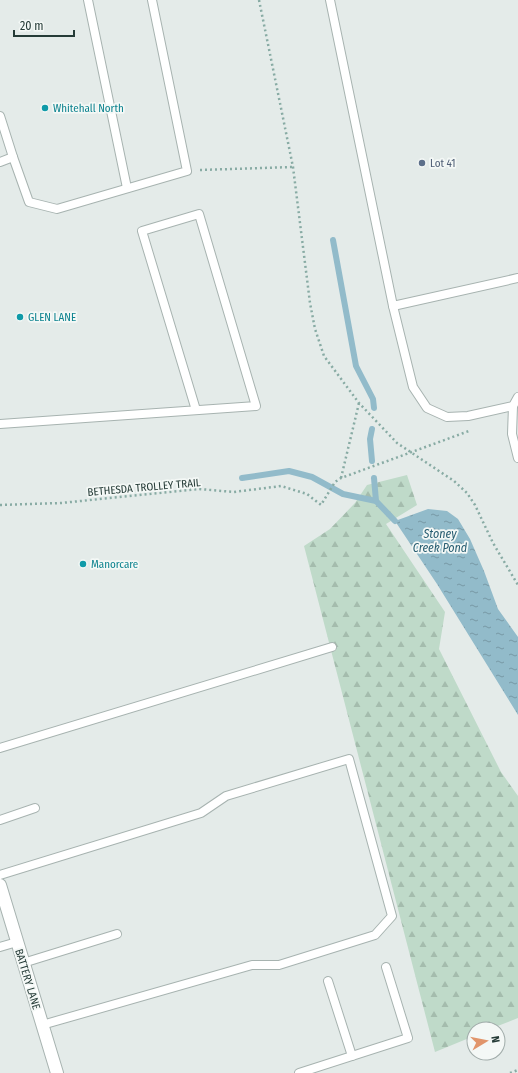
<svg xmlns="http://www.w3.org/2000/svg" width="518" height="1073" font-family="'Fira Sans Condensed',sans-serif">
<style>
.forest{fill:url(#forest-firs)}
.water{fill:url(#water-ripples)}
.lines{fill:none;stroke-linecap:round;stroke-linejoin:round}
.stream{stroke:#92bbca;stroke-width:6}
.service-casing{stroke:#a7b3b0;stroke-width:10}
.tertiary-casing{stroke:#a7b3b0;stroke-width:14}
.path{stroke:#88aba4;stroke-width:2.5;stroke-dasharray:2 3;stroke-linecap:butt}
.service{stroke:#fff;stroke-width:8}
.tertiary{stroke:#fff;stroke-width:12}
.culture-dot{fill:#0f9aa8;stroke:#f4f8f6;stroke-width:1.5}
.service-dot{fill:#5c6f8a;stroke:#f4f8f6;stroke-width:1.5}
.labels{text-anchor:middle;stroke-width:3.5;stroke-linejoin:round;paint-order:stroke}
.culture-label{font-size:11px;fill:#0d838f;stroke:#f4f8f6;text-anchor:start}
.service-label{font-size:11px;fill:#4e5e75;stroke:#f4f8f6;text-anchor:start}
.street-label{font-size:11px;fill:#253b37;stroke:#f4f8f6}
.water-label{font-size:12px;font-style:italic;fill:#265c70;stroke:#f4f8f6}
</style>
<defs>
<pattern id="forest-firs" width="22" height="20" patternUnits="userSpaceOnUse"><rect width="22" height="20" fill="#bfdac9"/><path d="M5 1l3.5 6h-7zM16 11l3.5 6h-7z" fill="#a4bcad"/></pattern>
<pattern id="water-ripples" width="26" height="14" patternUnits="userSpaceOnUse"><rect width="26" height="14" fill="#92bbca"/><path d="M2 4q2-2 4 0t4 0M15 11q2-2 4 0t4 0" fill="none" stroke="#7799a5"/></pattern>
</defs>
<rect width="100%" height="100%" fill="#e4ebe9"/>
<!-- forest -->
<path class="forest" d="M 407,475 L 417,505 L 386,524 L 445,612 L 439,649 L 501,772 L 518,796 L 518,1018 L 490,1029 L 474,1029 L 474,1036 L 435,1052 L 304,546 L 330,529 L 355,503 L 367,485 Z"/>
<!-- water -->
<path class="water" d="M 428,509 L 447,511 L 458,519 L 470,539 L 484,571 L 498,609 L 518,637 L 518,715 L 437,584 L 395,521 Z"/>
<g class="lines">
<!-- stream -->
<g class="stream">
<path d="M 333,240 L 356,366 L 373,399 L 374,408"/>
<path d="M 372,461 L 370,439 L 372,429"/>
<path d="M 242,478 L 289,471 L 312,477 L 343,494 L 376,501 L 395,521"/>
<path d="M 374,478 L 376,501"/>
</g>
<defs>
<g id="service">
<path d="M 88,0 L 127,188"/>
<path d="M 330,0 L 393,306 L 518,278"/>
<path d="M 0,116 L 13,157"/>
<path d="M 0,162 L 13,157 L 29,202 L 57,209 L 187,171 L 152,0"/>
<path d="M 393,306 L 413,387 L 427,408 L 447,417 L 468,416 L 513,406 L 518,397"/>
<path d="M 513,406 L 512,434 L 518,458"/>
<path d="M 0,424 L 256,406 L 199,214 L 142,231 L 196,410"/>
<path d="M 0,748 L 332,647"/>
<path d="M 0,820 L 35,808"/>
<path d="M 0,875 L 201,813 L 226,796 L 349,759 L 392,916 L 375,935 L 279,965 L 252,965 L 42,1025"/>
<path d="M 0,947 L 17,942"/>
<path d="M 23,963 L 117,934"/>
<path d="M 328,981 L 352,1056"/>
<path d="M 299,1073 L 408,1038 L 386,967"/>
</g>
<path id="tertiary" d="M 0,885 L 57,1073"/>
</defs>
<!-- service casing -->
<use href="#service" class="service-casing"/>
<!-- tertiary casing -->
<use href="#tertiary" class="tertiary-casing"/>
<!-- path -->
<g class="path">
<path d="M 259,0 L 293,167 L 310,303 L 315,329 L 324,356 L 359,403 L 397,443 L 454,481 L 467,493 L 475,505 L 493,543 L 518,585"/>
<path d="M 200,170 L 293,167"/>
<path d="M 341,478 L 359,403"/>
<path d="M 0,505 L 61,503 L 199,489 L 234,492 L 281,486 L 307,494 L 321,505 L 335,482 L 341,478 L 469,431"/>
<path d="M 510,1073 L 518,1070"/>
</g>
<!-- service -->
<use href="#service" class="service"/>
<!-- tertiary -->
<use href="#tertiary" class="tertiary"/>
</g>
<!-- markers -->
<g class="culture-dot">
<circle cx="45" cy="108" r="4"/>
<circle cx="20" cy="317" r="4"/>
<circle cx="83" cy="564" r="4"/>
</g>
<circle class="service-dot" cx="422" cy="163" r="4"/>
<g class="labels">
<!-- culture labels -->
<g class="culture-label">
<text x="53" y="112">Whitehall North</text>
<text x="28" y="321">GLEN LANE</text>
<text x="91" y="568">Manorcare</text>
</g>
<!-- service labels -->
<g class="service-label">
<text x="430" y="167">Lot 41</text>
</g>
<!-- street labels -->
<g class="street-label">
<text transform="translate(144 487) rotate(-5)" y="4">BETHESDA TROLLEY TRAIL</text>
<text transform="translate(28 979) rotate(73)" y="4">BATTERY LANE</text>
</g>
<!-- water labels -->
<g class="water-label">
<text x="440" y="538">Stoney<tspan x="440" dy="14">Creek Pond</tspan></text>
</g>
</g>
<!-- north arrow -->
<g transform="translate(486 1041) rotate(80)"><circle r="19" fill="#f4f8f6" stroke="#a1acaa"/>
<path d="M0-3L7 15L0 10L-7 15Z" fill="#e1956b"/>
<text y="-6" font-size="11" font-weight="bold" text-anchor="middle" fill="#253b37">N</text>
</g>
<!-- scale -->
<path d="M14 30v6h60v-6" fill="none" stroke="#253b37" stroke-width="2"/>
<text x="20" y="30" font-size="12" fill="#253b37" stroke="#f4f8f6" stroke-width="3" paint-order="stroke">20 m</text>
</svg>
